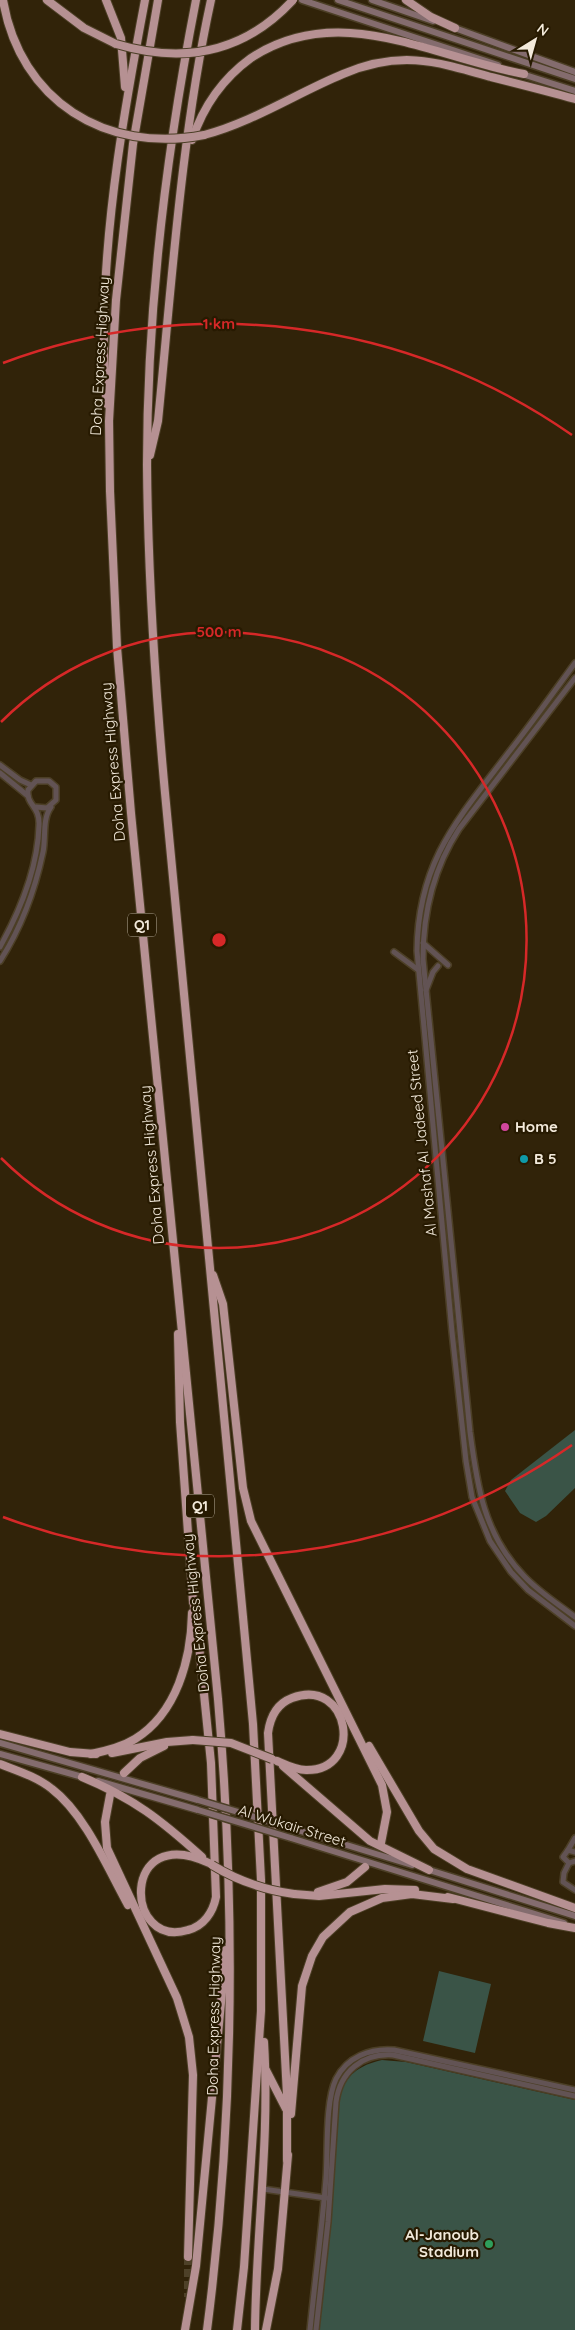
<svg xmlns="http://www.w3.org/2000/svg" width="575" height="2330" font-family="Quicksand,sans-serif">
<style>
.green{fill:#3a5447}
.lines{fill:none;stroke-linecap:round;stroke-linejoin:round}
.motorway-tunnel{stroke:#4e4128;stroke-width:8;stroke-dasharray:8 4;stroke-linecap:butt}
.tertiary-casing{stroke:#4c3f26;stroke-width:8}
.secondary-casing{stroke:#4c3f26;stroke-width:9}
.motorway-casing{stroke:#4c3f26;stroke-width:10}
.tertiary{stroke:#625354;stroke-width:5}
.secondary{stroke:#846c6e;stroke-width:6}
.motorway{stroke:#b69193;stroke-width:8}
.secondary-bridge-casing{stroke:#4c3f26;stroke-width:9;stroke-linecap:butt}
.motorway-bridge-casing{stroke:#4c3f26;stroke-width:10;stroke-linecap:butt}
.secondary-bridge{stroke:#846c6e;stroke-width:6}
.motorway-bridge{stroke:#b69193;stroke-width:8}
.ring{fill:none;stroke:#d62828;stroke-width:2.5}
.hotel-dot{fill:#d1479c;stroke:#271a01;stroke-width:2}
.culture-dot{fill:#0f9aa8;stroke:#271a01;stroke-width:2}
.leisure-dot{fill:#2e9e5b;stroke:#271a01;stroke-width:2}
.labels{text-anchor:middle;stroke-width:4.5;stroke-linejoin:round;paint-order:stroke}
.shield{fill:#271a01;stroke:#b6ac9a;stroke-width:1}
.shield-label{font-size:14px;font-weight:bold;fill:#f3eadb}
.street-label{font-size:15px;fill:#f3eadb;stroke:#271a01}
.poi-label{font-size:15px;font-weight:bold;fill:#f3eadb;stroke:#271a01;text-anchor:start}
.centre{fill:#d62828;stroke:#271a01;stroke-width:2.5}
.ring-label{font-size:15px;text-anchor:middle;font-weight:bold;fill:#d62828;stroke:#271a01;stroke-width:4.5;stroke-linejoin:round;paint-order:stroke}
</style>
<rect width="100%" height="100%" fill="#312309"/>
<!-- green -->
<g class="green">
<path d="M 575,1430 L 575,1488 L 546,1516 L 536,1522 L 520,1513 L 505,1491 L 511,1480 Z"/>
<path d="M 439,1971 L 491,1984 L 475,2053 L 423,2041 Z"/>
<path d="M 382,2060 L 406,2062 L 575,2100 L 575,2330 L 318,2330 L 329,2227 L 338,2098 C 346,2075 359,2065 382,2060 Z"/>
</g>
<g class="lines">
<!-- motorway-tunnel -->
<path class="motorway-tunnel" d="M 188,2257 L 188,2297"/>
<defs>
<g id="tertiary">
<path d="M 575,663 C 553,693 532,723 509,752 C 458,819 418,861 417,951 L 452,1332 L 466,1461 L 472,1497 L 490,1541 L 511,1572 L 528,1590 L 575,1626"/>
<path d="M 575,678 L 459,829 C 433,869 423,912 423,959 L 470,1432 C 477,1486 484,1535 524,1576 C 539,1592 558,1604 575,1617"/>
<path d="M 0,765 L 20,780 L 31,785"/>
<path d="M 0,773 L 28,796"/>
<path d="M 423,943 L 448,965"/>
<path d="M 0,947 C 20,911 38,867 39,825 C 40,806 26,805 28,790 L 36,781 L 49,781 L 56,787 L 56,800 L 47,808 L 36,807"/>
<path d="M 394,952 L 417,969"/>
<path d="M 0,961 C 21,928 35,890 43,852 C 46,838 42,819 51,807"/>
<path d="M 426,990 L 433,972 L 438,966"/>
<path d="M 568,1850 L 575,1838"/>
<path d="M 575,1852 L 568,1850 L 563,1857 L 569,1863 L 575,1861"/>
<path d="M 569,1863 L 564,1873 L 563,1882 L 575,1890"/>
<path d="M 263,2189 L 326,2198"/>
<path d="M 310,2330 C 315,2279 322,2229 326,2178 C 328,2152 325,2102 336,2079 C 347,2057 370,2048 394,2050 L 575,2090"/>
<path d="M 316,2330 L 328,2222 L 336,2102 C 340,2072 362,2053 393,2055 L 575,2096"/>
</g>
<g id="secondary">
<path d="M 302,0 L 498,65"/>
<path d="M 338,0 L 575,79"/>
<path d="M 372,0 L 433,21"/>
<path d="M 452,27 L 575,72"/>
<path d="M 519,73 L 575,91"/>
<path d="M 0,1743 L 198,1800"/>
<path d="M 0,1754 L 86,1778"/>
<path d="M 98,1781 L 198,1810"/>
<path d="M 291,1828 L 412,1865"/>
<path d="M 291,1838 L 564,1923"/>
<path d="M 426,1869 L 575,1916"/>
</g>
<g id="motorway">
<path d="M 47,0 L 84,28 L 116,44"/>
<path d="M 106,0 L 121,38 L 125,87"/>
<path d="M 158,0 L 133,144 L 116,300 L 109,421 L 110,491 L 117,647 L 131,813 L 218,1699 C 236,1909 234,2121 207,2330"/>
<path d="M 196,0 C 166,153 147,309 147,465 C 148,575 155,684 165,793 L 243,1617 L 253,1724 L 261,1880 L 261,2011 L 244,2267 L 237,2330"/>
<path d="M 406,0 L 431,17 L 455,28"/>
<path d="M 204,135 C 253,122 297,93 343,74 C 400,50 435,61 491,77 C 519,84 547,91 575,99"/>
<path d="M 192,140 C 203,107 222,79 251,58 C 340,0 431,57 524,74"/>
<path d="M 107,404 C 103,376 104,349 104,321 C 106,212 125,106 145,0"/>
<path d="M 150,455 L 158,421 C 172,280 181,138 211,0"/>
<path d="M 213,1275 L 223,1304 L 243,1488 L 251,1521 L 382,1785 L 387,1812 L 381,1843"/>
<path d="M 178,1334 L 180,1422 L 193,1602"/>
<path d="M 193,1599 L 197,1625 L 211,1763 L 216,1897 C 213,1912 204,1926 188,1930 C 124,1950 120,1821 209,1863"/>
<path d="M 0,1734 L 70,1752 L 96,1754"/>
<path d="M 369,1746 L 419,1831 L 434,1849 L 467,1869 L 575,1908"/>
<path d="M 112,1753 L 167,1742 L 193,1740"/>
<path d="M 91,1754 C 106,1751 122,1747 135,1739 C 177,1713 191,1659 192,1613"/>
<path d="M 277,1761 C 286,1765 296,1770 306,1770 C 365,1771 350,1676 292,1698 C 276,1704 270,1718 268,1733 L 287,2095 L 287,2160"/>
<path d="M 0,1764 C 18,1771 37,1777 52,1789 C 85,1814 108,1869 128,1905"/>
<path d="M 283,1766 L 370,1841 L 429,1870"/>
<path d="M 124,1773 L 140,1758 L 164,1746"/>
<path d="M 82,1777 C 133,1798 161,1820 202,1857"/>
<path d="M 110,1795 L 105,1822 L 107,1848 L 177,1998 L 189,2037 L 193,2075 L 188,2257"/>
<path d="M 318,1892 L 347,1882 L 365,1867"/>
<path d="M 294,1894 L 319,1896 L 385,1889 L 415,1890"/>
<path d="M 448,1897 L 548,1923 L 575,1928"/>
<path d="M 266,2070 L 286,2109"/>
<path d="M 291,2114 L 302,1986 L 312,1956 L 323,1937 L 350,1912 L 382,1898 L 412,1894 L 453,1899"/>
<path d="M 185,2330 L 196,2266 L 226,1950"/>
<path d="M 255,2330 C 256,2234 270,2138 264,2042"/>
<path d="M 266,2330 L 278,2269 L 288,2155"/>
</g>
</defs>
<!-- tertiary casing -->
<use href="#tertiary" class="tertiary-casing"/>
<!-- secondary casing -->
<use href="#secondary" class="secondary-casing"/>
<!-- motorway casing -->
<use href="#motorway" class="motorway-casing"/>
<!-- tertiary -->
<use href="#tertiary" class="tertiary"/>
<!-- secondary -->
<use href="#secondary" class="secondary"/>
<!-- motorway -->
<use href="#motorway" class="motorway"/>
<defs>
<g id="secondary-bridge">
<path d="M 198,1800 L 291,1828"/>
<path d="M 198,1810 L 291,1838"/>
</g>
<g id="motorway-bridge">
<path d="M 3,0 C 20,101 106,154 204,135"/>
<path d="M 116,44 C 183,64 244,53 293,0"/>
<path d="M 193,1740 L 231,1743 L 272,1759"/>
<path d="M 212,1865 C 238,1881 264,1890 294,1894"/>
</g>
</defs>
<!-- secondary-bridge casing -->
<use href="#secondary-bridge" class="secondary-bridge-casing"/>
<!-- motorway-bridge casing -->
<use href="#motorway-bridge" class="motorway-bridge-casing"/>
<!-- secondary-bridge -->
<use href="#secondary-bridge" class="secondary-bridge"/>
<!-- motorway-bridge -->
<use href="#motorway-bridge" class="motorway-bridge"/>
</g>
<!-- distance rings -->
<g class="ring">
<path d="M1 722A308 308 0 1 1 1 1158"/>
<path d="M572 1445A616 616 0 0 1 3 1517M3 363A616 616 0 0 1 572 435"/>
</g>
<!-- markers -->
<circle class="hotel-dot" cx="505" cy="1127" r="5"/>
<circle class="culture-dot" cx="524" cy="1159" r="5"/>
<circle class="leisure-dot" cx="489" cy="2244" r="5"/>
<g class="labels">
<!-- shield labels -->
<g class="shield">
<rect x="128" y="913.5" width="28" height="23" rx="4"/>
<rect x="186" y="1494.5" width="28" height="23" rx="4"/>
</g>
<g class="shield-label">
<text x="142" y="930">Q1</text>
<text x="200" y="1511">Q1</text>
</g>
<!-- street labels -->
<g class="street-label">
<text transform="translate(100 356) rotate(-87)" y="5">Doha Express Highway</text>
<text transform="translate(113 762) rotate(-95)" y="5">Doha Express Highway</text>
<text transform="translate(422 1143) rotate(-96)" y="5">Al Mashaf Al Jadeed Street</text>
<text transform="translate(152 1165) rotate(-95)" y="5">Doha Express Highway</text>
<text transform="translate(196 1613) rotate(-96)" y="5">Doha Express Highway</text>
<text transform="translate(292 1826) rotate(17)" y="5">Al Wukair Street</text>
<text transform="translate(214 2016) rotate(-89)" y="5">Doha Express Highway</text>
</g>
<!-- poi labels -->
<g class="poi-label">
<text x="515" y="1132">Home</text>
<text x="534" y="1164">B 5</text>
<text x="479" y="2240" text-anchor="end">Al-Janoub<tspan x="479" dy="17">Stadium</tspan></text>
</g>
</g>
<circle cx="219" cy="940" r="8" class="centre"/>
<g class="ring-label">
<text x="219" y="329">1 km</text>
<text x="219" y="637">500 m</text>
</g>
<!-- north arrow -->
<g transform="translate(535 40) rotate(37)" stroke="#271a01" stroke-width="4" paint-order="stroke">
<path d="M0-4L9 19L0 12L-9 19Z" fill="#f3eadb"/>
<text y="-8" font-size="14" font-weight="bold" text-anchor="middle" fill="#f3eadb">N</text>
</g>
</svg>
